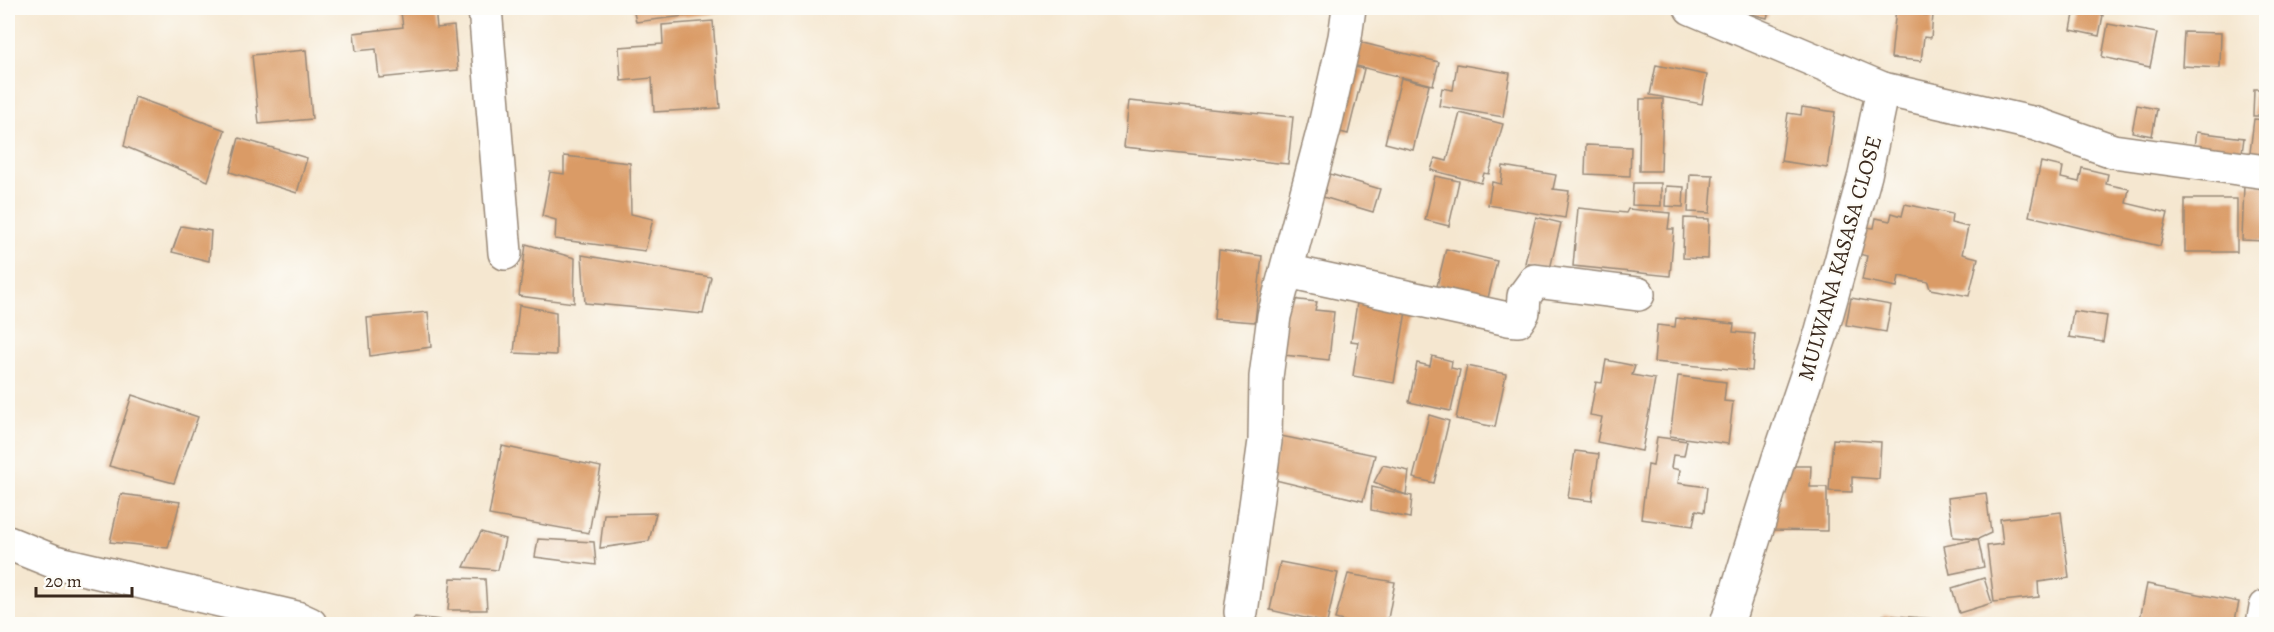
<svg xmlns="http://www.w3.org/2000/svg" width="2274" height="632" font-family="Alegreya,serif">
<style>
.building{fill:#da9b66}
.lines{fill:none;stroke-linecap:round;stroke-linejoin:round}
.minor-casing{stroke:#988877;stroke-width:36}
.minor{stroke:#fff;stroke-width:33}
.labels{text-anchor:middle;stroke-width:5;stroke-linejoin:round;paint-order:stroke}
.street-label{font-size:22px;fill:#3b2a1e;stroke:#fdfcf7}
</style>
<rect width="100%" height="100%" fill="#fdfcf7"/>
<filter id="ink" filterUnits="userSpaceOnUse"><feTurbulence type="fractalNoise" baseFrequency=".0167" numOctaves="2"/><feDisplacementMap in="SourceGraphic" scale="12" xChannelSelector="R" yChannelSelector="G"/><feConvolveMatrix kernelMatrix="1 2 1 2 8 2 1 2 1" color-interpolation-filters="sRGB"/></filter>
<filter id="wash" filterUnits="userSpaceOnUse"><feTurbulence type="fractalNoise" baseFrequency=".008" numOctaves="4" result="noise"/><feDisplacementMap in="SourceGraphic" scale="24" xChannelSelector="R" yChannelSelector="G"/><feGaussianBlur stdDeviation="1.35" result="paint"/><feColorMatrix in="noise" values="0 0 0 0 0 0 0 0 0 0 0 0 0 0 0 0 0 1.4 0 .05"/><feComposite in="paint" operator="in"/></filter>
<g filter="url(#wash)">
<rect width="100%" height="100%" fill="#f5e7d0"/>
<g id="blocks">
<!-- building -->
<g class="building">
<path d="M 435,8 L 437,28 L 454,26 L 458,70 L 379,78 L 376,49 L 356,51 L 354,33 L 403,27 L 401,12 Z"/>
<path d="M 633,8 L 741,8 L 742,9 L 636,22 Z"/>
<path d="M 1729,8 L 1770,8 L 1767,18 Z"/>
<path d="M 1896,8 L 1924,8 L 1924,15 L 1933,15 L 1931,38 L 1924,37 L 1921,61 L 1891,58 Z"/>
<path d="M 2075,9 L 2103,15 L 2099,36 L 2071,30 Z"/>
<path d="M 713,21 L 720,108 L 654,112 L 652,78 L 621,81 L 619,47 L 663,44 L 662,25 Z"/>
<path d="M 2108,24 L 2157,33 L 2150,67 L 2102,57 Z"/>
<path d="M 2184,32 L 2221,33 L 2220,68 L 2182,66 Z"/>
<path d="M 1351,40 L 1439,62 L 1433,85 L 1345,63 Z"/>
<path d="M 306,50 L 312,119 L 259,124 L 252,55 Z"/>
<path d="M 1457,64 L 1510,73 L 1503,117 L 1439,106 L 1442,88 L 1453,90 Z"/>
<path d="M 1345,65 L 1364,69 L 1348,134 L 1329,129 Z"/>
<path d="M 1656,65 L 1707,75 L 1702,104 L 1650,95 Z"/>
<path d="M 1401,78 L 1429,85 L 1413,150 L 1385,143 Z"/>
<path d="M 2254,89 L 2266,89 L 2266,116 L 2253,116 Z"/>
<path d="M 135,97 L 225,130 L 208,181 L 124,146 Z"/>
<path d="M 1640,99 L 1663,99 L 1661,171 L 1639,171 Z"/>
<path d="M 1129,101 L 1293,117 L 1288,164 L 1124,147 Z"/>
<path d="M 2137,105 L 2157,109 L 2152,136 L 2132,132 Z"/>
<path d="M 1802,107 L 1835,112 L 1827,168 L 1781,161 L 1788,113 L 1801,115 Z"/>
<path d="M 1460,113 L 1503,124 L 1489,174 L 1484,173 L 1481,183 L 1431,170 L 1435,158 L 1447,161 Z"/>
<path d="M 2254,119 L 2266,120 L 2266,163 L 2249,161 Z"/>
<path d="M 2196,132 L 2244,138 L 2241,160 L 2193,154 Z"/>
<path d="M 239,138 L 307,158 L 297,193 L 230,172 Z"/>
<path d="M 1586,145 L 1631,147 L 1630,176 L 1585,174 Z"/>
<path d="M 564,156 L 630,163 L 631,214 L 653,219 L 645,251 L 555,239 L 556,220 L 542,216 L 550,172 L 564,174 Z"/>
<path d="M 2041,162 L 2063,167 L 2061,178 L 2079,182 L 2082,168 L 2108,174 L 2106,184 L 2129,189 L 2126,203 L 2168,213 L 2160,246 L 2029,216 Z"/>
<path d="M 1503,166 L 1556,175 L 1553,189 L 1569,191 L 1565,218 L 1488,205 L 1492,182 L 1501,184 Z"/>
<path d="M 1320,171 L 1380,189 L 1373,212 L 1313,194 Z"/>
<path d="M 1690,174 L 1713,175 L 1710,213 L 1688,212 Z"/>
<path d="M 1435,176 L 1459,181 L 1449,226 L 1425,220 Z"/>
<path d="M 1633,183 L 1661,183 L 1661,206 L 1632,205 Z"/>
<path d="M 2244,184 L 2266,185 L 2266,241 L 2242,240 Z"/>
<path d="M 1666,186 L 1684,187 L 1683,207 L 1665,206 Z"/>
<rect x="2185" y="199" width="52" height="53"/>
<path d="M 1905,204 L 1952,214 L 1951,223 L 1968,227 L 1962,254 L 1978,258 L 1969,296 L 1930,289 L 1928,282 L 1899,276 L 1897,287 L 1862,280 L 1867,256 L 1859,254 L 1864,227 L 1874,228 L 1876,218 L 1890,221 L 1892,213 L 1902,216 Z"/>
<path d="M 1578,208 L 1626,213 L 1628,209 L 1670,213 L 1668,229 L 1674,229 L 1670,276 L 1573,266 Z"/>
<path d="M 1536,217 L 1561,223 L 1550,269 L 1525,263 Z"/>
<path d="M 1684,218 L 1709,219 L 1708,259 L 1683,258 Z"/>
<path d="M 181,226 L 211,231 L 209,261 L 172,252 Z"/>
<path d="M 526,244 L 575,258 L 574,303 L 519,296 Z"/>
<path d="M 1446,249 L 1497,261 L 1488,298 L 1437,286 Z"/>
<path d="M 1219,250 L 1262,256 L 1255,322 L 1214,319 Z"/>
<path d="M 582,255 L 711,277 L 703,314 L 585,303 Z"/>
<path d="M 1281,298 L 1317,302 L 1315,310 L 1334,312 L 1329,360 L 1275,354 Z"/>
<path d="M 1851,298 L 1891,305 L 1886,332 L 1846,325 Z"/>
<path d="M 1357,303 L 1406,311 L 1394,383 L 1353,376 L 1358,342 L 1351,341 Z"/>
<path d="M 519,305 L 556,312 L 556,355 L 514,353 Z"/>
<path d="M 2073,311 L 2107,316 L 2103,342 L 2069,337 Z"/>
<path d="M 428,312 L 431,347 L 370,356 L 367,318 Z"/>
<path d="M 1676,318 L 1734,324 L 1733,332 L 1755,334 L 1752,371 L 1654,362 L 1657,325 L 1675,327 Z"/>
<path d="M 1432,356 L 1452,361 L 1451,368 L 1460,370 L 1451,411 L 1409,402 L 1417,363 L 1430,366 Z"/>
<path d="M 1606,360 L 1635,366 L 1632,375 L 1655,379 L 1642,451 L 1597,442 L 1602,417 L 1590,415 L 1596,382 L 1602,383 Z"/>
<path d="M 1467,366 L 1506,374 L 1495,427 L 1456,419 Z"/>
<path d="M 1678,376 L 1726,382 L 1724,401 L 1733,402 L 1728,444 L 1670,436 Z"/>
<path d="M 132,395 L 198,417 L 174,483 L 109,466 Z"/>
<path d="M 1429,415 L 1449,421 L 1434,483 L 1413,478 Z"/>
<path d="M 1281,436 L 1375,455 L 1363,501 L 1271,479 Z"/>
<path d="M 1657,437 L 1687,441 L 1684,456 L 1673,455 L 1671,468 L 1680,470 L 1678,483 L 1707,487 L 1704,512 L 1696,510 L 1693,526 L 1641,519 L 1648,465 L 1653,466 Z"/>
<path d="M 1833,439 L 1881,442 L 1879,479 L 1852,477 L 1852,492 L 1829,491 Z"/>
<path d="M 502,446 L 601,467 L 589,533 L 489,515 Z"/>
<path d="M 1575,451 L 1599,454 L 1592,501 L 1568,498 Z"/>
<path d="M 1383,465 L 1409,471 L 1406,495 L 1374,482 Z"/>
<path d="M 1783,466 L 1811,466 L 1810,487 L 1827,487 L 1827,531 L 1773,530 L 1773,504 L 1783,504 Z"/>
<path d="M 1372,487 L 1412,496 L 1410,518 L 1371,510 Z"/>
<path d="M 1986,493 L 1991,533 L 1978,539 L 1953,537 L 1948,498 Z"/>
<path d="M 121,494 L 180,502 L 168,548 L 110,542 Z"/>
<path d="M 2061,512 L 2069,578 L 2038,582 L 2039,597 L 1994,602 L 1987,546 L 2003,544 L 2000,519 Z"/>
<path d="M 656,513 L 649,541 L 600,548 L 604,514 Z"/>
<path d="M 481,532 L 505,539 L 498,570 L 464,567 Z"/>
<path d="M 538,539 L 594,542 L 596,565 L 535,557 Z"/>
<path d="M 1978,539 L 1984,567 L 1950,574 L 1944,546 Z"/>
<path d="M 1280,562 L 1338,573 L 1327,623 L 1270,610 Z"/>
<path d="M 1348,574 L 1395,582 L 1387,624 L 1354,624 L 1335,619 Z"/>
<path d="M 451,578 L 485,579 L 487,610 L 448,610 Z"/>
<path d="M 1984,578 L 1992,603 L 1959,613 L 1952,588 Z"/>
<path d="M 2147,584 L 2239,602 L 2234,624 L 2139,624 Z"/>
<path d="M 1883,615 L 1935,619 L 1935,624 L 1883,624 Z"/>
<path d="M 415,617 L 440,620 L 439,624 L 410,624 Z"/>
<path d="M 480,617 L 481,624 L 446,624 L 447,621 Z"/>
</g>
</g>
</g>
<g filter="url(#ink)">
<use href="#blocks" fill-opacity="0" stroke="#988877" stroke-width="1.5"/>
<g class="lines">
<defs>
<g id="minor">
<path d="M 485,8 L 505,253"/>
<path d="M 1691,8 L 1883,89 L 1865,175 L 1821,334 L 1779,458 L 1727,624"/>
<path d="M 1883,89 L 2036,124 L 2113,151 L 2266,172"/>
<path d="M 1287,271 L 1508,319 L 1518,320 L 1523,312 L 1524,296 L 1535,281 L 1638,294"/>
<path d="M 8,543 L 55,562 L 297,618 L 310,624"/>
<path d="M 1241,612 L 1265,441 L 1266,377 L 1274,316 L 1325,125 L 1345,37 L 1349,8"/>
<path d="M 2263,624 L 2266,607"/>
</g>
</defs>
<!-- minor casing -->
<use href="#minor" class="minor-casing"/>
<!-- minor -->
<use href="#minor" class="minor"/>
</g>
</g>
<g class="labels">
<!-- street labels -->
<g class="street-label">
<text transform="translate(1839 258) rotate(-74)" y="8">MULWANA KASASA CLOSE</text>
</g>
</g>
<!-- margin -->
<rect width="2274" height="632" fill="none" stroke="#fdfcf7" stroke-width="30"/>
<!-- scale -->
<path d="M36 587v9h96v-9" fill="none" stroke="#3b2a1e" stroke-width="3"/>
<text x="45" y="587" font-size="18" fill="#3b2a1e" stroke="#fdfcf7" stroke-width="4.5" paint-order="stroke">20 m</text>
</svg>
